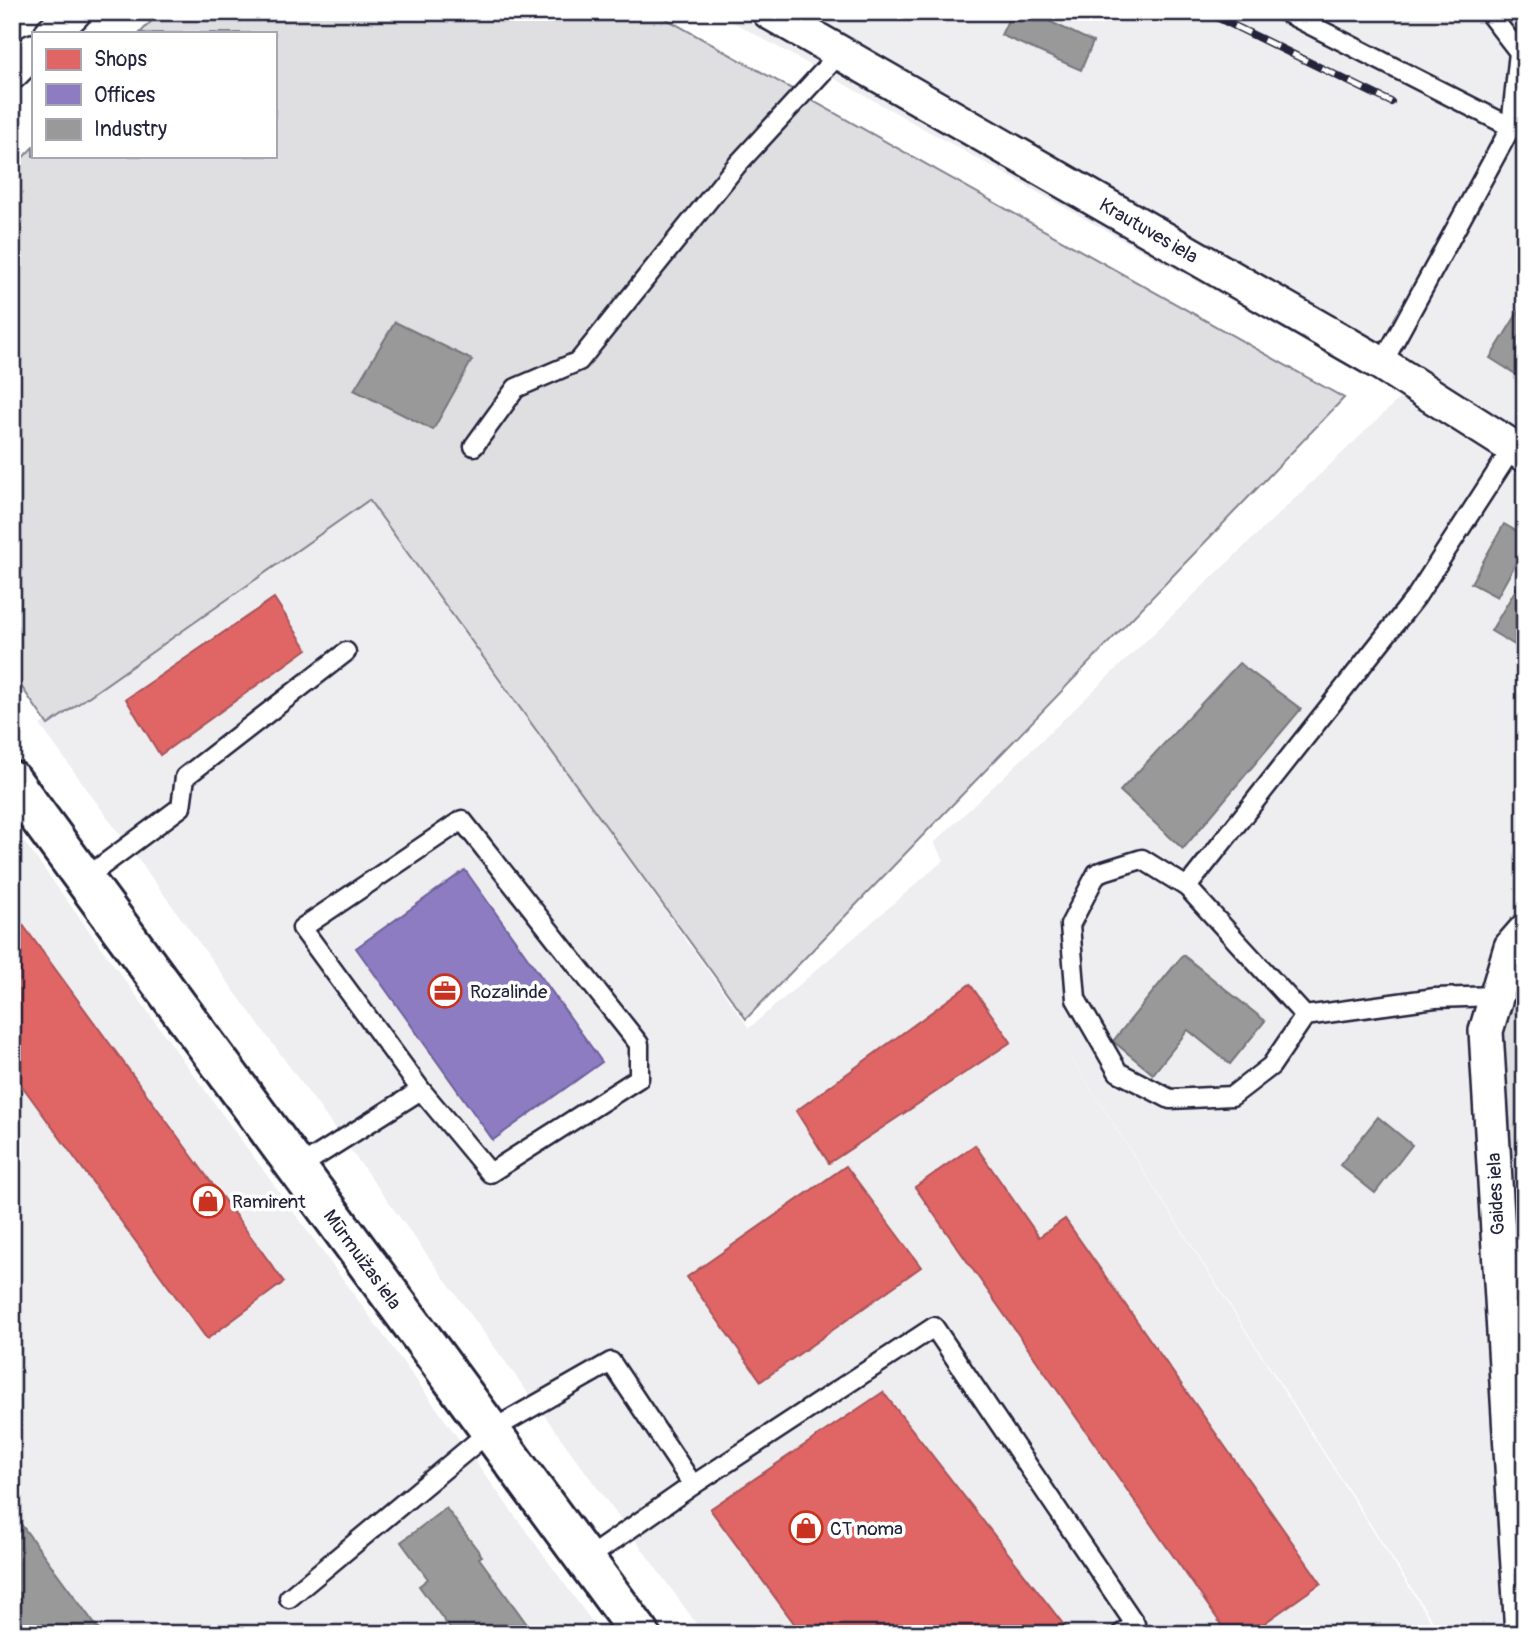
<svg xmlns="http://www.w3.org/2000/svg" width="1537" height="1646" font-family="Pangolin,sans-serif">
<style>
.built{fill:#eeeef1}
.green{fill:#dfdfe2;stroke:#80808e;stroke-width:2}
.shops{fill:#e06666;stroke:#a75259;stroke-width:2}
.offices{fill:#8e7cc3;stroke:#6e619a;stroke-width:2}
.industry{fill:#999;stroke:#75757d;stroke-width:2}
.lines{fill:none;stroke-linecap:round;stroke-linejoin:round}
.service-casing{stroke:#22223b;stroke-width:23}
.minor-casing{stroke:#22223b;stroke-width:38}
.tertiary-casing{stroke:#22223b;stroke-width:44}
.service{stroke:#fff;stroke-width:18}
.minor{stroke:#fff;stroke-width:33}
.tertiary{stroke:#fff;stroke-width:38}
.rail-casing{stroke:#22223b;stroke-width:8}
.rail{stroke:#fff;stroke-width:5;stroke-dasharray:16;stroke-linecap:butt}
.labels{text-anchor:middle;stroke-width:7;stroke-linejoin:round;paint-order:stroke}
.street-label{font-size:19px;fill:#22223b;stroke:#fff}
.poi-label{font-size:19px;fill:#22223b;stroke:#fff;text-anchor:start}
</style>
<rect width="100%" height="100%" fill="#fff"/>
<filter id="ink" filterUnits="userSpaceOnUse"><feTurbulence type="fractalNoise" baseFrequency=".0143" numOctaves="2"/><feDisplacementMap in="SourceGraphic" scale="14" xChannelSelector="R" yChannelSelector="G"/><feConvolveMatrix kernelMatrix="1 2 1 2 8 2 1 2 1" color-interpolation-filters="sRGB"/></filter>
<g filter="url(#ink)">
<!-- built -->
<g class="built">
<path d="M 715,12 L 1525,12 L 1525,1634 L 1441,1634 L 1020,978 L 1439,1634 L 704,1634 L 40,725 L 369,498 L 749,1028 L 944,860 L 934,843 L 1402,396 Z"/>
<path d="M 12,825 L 601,1634 L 12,1634 Z"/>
</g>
<!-- green -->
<g class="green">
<path d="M 160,12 L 654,12 L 1344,398 L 746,1019 L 369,500 L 48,725 L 12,673 L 12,169 L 33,147 L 33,156 L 275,156 L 275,33 L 140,33 Z"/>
<path d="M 1525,955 L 1525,1487 L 1501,1043 Z"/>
</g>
<!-- shops -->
<g class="shops">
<path d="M 274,598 L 307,649 L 160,755 L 126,699 Z"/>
<path d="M 12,910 L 284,1282 L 207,1339 L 12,1072 Z"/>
<path d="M 970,984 L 1011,1042 L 829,1163 L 796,1111 Z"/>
<path d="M 975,1145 L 1039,1237 L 1065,1219 L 1321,1583 L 1249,1634 L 1228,1634 L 915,1187 Z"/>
<path d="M 846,1166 L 921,1267 L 761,1381 L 687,1277 Z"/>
<path d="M 883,1392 L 1067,1629 L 1060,1634 L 802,1634 L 710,1509 Z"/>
</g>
<!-- offices -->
<path class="offices" d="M 465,870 L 602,1062 L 493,1140 L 356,948 Z"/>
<!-- industry -->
<g class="industry">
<path d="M 1012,12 L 1030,12 L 1093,42 L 1081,70 L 1001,35 Z"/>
<path d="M 1525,301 L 1525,380 L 1490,358 Z"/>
<path d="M 395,322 L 472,360 L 433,430 L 354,390 Z"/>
<path d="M 1504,524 L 1525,536 L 1525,547 L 1497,597 L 1471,583 Z"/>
<path d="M 1525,574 L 1525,651 L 1491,631 Z"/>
<path d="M 1239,663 L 1301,709 L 1183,849 L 1120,791 Z"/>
<path d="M 1183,955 L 1265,1021 L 1230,1064 L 1188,1030 L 1153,1074 L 1113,1041 Z"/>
<path d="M 1378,1117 L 1412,1145 L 1375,1193 L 1340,1165 Z"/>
<path d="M 446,1508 L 482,1556 L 479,1558 L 534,1634 L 454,1634 L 419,1586 L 428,1579 L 401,1542 Z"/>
<path d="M 12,1512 L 102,1634 L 12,1634 Z"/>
</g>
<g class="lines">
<defs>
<g id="service">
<path d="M 1285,12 L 1511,127"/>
<path d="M 1382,364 L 1511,127 L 1519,52 L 1488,12"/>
<path d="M 474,446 L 516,388 L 579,361 L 736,166 L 840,53"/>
<path d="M 84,879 L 181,807 L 185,777 L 346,652"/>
<path d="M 1187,887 L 1142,859 L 1097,873 L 1070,925 L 1076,999 L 1118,1072 L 1170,1099 L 1232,1096 L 1271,1066 L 1305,1016"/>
<path d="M 1496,996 L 1435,998 L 1305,1016 L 1187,887 L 1416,597 L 1513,447"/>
<path d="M 296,1169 L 421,1090 L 490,1173 L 639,1078 L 639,1044 L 462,820 L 302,928 L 421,1090"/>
<path d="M 693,1485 L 934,1327 L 1135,1624 L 1121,1634"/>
<path d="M 289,1598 L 490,1431 L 611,1362 L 693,1485 L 585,1560"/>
</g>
<g id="minor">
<path d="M 769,12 L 1382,364 L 1525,455"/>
<path d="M 52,33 L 74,12"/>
<path d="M 12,72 L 33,51"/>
<path d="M 1522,1634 L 1486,1031 L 1511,947 L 1525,931"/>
</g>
<path id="tertiary" d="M 12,781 L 640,1634"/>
</defs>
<!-- service casing -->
<use href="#service" class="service-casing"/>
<!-- minor casing -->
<use href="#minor" class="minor-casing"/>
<!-- tertiary casing -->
<use href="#tertiary" class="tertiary-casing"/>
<!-- service -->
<use href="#service" class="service"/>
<!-- minor -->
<use href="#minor" class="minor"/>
<!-- tertiary -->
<use href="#tertiary" class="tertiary"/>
<defs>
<path id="rail" d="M 1206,12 L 1391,102"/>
</defs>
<!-- rail casing -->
<use href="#rail" class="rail-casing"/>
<!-- rail -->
<use href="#rail" class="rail"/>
</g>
</g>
<!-- icons -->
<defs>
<symbol id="office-ring" viewBox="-11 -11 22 22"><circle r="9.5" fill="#fff" stroke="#c8321e" stroke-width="1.5"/><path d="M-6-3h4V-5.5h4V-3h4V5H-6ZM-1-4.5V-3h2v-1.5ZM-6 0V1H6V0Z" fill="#c8321e"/></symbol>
<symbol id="shop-ring" viewBox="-11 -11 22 22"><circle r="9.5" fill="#fff" stroke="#c8321e" stroke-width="1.5"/><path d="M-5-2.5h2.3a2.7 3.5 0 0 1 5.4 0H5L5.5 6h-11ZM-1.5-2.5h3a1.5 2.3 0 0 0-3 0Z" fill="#c8321e"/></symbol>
</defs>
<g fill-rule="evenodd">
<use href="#office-ring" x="426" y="972" width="38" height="38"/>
<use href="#shop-ring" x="189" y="1182" width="38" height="38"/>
<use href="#shop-ring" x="787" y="1509" width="38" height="38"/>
</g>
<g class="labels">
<!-- street labels -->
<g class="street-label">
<text transform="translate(1149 230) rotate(30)" y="7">Krautuves iela</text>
<text transform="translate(1495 1194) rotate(-93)" y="7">Gaides iela</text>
<text transform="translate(363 1259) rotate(54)" y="7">Mūrmuižas iela</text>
</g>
<!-- poi labels -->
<g class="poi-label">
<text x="470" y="998">Rozalinde</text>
<text x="232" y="1208">Ramirent</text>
<text x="830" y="1535">CT noma</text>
</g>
</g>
<!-- margin -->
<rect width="1537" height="1646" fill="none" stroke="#fff" stroke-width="42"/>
<rect x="21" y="21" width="1495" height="1604" fill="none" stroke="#22223b" stroke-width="2.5" filter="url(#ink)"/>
<!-- legend -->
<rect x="32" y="32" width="245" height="126" fill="#ffffff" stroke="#a7a7b1" stroke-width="2"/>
<rect x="46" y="49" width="35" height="21" fill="#e06666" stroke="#a7a7b1" stroke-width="2"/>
<text x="94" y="66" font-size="21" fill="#22223b">Shops</text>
<rect x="46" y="84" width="35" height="21" fill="#8e7cc3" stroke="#a7a7b1" stroke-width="2"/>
<text x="94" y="102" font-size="21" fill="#22223b">Offices</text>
<rect x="46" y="119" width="35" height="21" fill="#999999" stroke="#a7a7b1" stroke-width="2"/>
<text x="94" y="136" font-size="21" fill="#22223b">Industry</text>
</svg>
